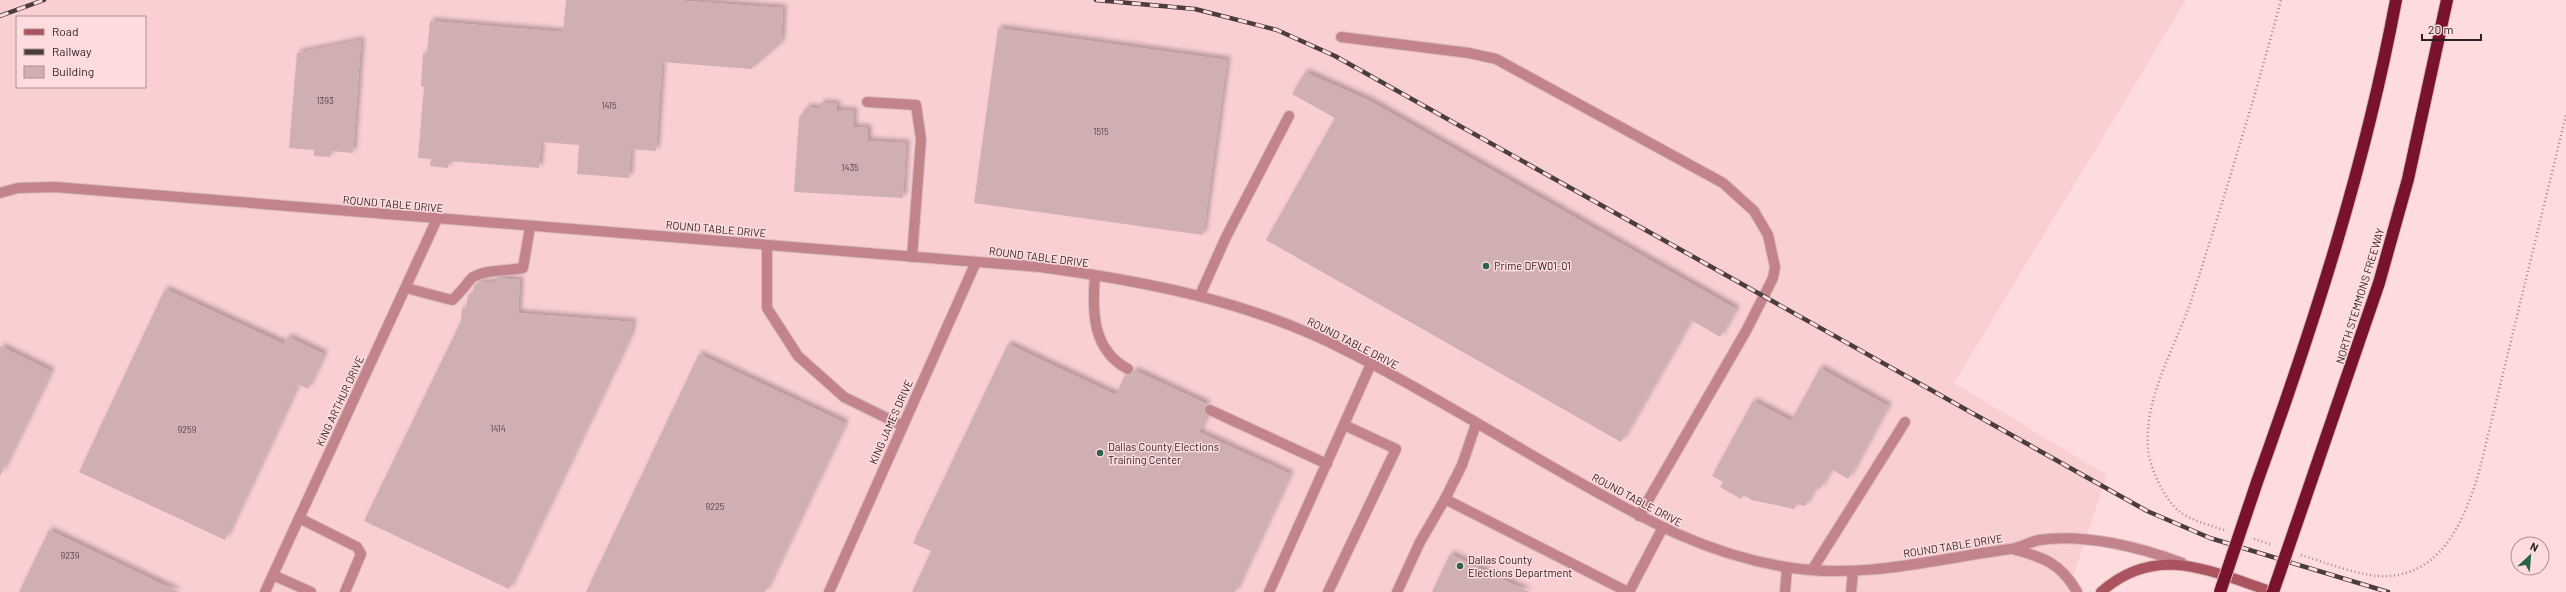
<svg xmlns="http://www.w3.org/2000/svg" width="2566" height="592" font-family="Barlow,sans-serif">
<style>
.built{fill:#f9cfd2;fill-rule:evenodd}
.building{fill:#d0afb2;filter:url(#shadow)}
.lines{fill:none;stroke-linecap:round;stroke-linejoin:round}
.service-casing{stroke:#d8babc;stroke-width:12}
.minor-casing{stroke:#d8babc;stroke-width:12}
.secondary-casing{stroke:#d8babc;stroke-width:12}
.motorway-casing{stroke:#d8babc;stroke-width:14}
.path{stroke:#a08789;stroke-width:2.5;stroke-dasharray:1 3;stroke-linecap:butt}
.service{stroke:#c2848a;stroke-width:10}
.minor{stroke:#c2848a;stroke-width:10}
.secondary{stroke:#ab535f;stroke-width:10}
.motorway{stroke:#79132d;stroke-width:12}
.rail-casing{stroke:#4b3c3d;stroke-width:4.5}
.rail{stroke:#fedcde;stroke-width:3;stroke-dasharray:9;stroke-linecap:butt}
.motorway-bridge-casing{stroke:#d8babc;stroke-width:14;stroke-linecap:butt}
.motorway-bridge{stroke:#79132d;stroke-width:12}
.poi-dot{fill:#2b634b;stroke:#fedcde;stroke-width:1.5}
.labels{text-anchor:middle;stroke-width:3;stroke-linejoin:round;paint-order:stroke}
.number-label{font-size:9px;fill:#544244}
.street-label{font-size:11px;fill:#2a1e1f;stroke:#fedcde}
.poi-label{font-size:11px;fill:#2a1e1f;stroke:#fedcde;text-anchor:start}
</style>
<defs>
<filter id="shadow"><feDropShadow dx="3.5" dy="-3.5" stdDeviation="2" flood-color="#0004"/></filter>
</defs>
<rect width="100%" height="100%" fill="#fedcde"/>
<!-- built -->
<path class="built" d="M 0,0 L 2186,0 L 1954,383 L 2107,475 L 2068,592 L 0,592 ZM 17,17 L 145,17 L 145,87 L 17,87 Z"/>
<!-- building -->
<g class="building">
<path d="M 566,0 L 672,0 L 783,8 L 781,43 L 751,69 L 662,62 L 656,151 L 631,149 L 629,178 L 577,174 L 579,145 L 541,142 L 539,168 L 448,161 L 448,168 L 430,166 L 431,159 L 418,158 L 424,87 L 421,86 L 423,54 L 427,54 L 430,21 L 563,32 Z"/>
<path d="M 998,28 L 1227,60 L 1203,235 L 974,203 Z"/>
<path d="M 361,40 L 353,153 L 331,151 L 330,157 L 314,156 L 314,150 L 289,148 L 297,53 Z"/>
<path d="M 1305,72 L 1370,101 L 1736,309 L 1720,337 L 1691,320 L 1621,442 L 1266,240 L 1335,118 L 1292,94 Z"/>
<path d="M 820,103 L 837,104 L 836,110 L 854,111 L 853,127 L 868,128 L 868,141 L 906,143 L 903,198 L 794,192 L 799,118 L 807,107 L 820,109 Z"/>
<path d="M 495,278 L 520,280 L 518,313 L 633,322 L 630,336 L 509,589 L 364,521 L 461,321 L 462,308 L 466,308 L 468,295 L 473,294 L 474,286 L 477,283 L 495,282 Z"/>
<path d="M 165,289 L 284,344 L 288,337 L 324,354 L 308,389 L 298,384 L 225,540 L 79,472 Z"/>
<path d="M 1008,344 L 1116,395 L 1125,375 L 1131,375 L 1134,370 L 1207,404 L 1204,410 L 1207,416 L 1199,432 L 1290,474 L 1235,592 L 912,592 L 931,551 L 913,543 Z"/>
<path d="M 0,346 L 51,371 L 0,476 Z"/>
<path d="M 699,354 L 845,423 L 765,592 L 586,592 Z"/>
<path d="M 1820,368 L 1888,406 L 1848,479 L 1831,469 L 1820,489 L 1816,487 L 1805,506 L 1797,504 L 1794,509 L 1752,500 L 1744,495 L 1741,499 L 1720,487 L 1723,482 L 1712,476 L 1753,401 L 1791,421 Z"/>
<path d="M 49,530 L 179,592 L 19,592 Z"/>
<path d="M 1450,554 L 1529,592 L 1432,592 Z"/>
</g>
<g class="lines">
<defs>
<g id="service">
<path d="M 1341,37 L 1469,53 L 1496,59 L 1723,183 L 1754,211 L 1768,235 L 1775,267 L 1773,278 L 1746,331 L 1639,516"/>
<path d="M 867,102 L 916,105 L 921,139 L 912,257"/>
<path d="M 767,245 L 767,308 L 798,356 L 844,397 L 903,426"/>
<path d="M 1095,276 C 1092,311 1092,350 1128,369"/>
<path d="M 406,288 L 452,300 C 459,295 470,279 473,277 C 488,269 507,271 523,268 L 530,227"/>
<path d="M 1200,295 L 1226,237 L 1289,116"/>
<path d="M 1210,410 L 1327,464"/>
<path d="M 1476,424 L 1462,465 L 1445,499 L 1628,592"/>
<path d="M 299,518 L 357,547 L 361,554 L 345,592"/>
<path d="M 1812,570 L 1905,422"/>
<path d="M 273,575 L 311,592"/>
<path d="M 1269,592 L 1371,364"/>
<path d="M 1328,592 L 1396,449 L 1344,425"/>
<path d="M 1397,592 L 1420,542 L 1445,499"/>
<path d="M 1629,592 L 1662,529"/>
<path d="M 1785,592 L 1787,568"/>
<path d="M 1851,592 L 1853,572"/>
</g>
<g id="minor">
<path d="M 0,193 L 18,188 L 55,187 L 1040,267 C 1144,281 1250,301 1345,350 C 1421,388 1494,434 1568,476 C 1641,517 1701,553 1786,567 C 1862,580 1935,559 2010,549 C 2020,548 2029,542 2039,540 C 2083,533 2140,547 2182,563"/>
<path d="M 2012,549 C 2043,557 2061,563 2077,592"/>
<path d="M 265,592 L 437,219"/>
<path d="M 829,592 L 976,262"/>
</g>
<path id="secondary" d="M 2101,592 C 2157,542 2211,572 2273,592"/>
<g id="motorway">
<path d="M 2257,482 C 2314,324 2365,166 2396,0"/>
<path d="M 2304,502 L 2379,283 L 2408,179 L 2447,0"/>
</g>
</defs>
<!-- service casing -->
<use href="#service" class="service-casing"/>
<!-- minor casing -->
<use href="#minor" class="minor-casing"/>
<!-- secondary casing -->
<use href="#secondary" class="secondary-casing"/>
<!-- motorway casing -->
<use href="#motorway" class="motorway-casing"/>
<!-- path -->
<g class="path">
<path d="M 2224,530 C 2210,525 2192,521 2180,512 C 2164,499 2149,467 2148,448 C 2144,397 2175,348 2191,301 C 2223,201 2254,101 2281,0"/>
<path d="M 2254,539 L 2272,545"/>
<path d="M 2301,555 C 2325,562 2366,579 2390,576 C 2445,571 2465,517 2479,472 L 2566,115"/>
</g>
<!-- service -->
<use href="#service" class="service"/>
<!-- minor -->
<use href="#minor" class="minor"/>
<!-- secondary -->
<use href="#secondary" class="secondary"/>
<!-- motorway -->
<use href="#motorway" class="motorway"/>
<defs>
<g id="rail">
<path d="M 1096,0 L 1195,9 L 1277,30 L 1335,56 L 2147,511 L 2210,538 L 2388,592"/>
<path d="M 0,16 L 44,0"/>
</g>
</defs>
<!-- rail casing -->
<use href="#rail" class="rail-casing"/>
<!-- rail -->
<use href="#rail" class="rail"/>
<defs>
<g id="motorway-bridge">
<path d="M 2220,592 L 2257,482"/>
<path d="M 2273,592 L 2304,502"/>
</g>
</defs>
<!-- motorway-bridge casing -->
<use href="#motorway-bridge" class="motorway-bridge-casing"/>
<!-- motorway-bridge -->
<use href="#motorway-bridge" class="motorway-bridge"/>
</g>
<!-- markers -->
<g class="poi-dot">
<circle cx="1486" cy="266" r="4"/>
<circle cx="1100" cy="453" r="4"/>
<circle cx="1460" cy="566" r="4"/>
</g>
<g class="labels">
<!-- number labels -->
<g class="number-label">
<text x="325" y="104">1393</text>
<text x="609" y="109">1415</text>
<text x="1101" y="135">1515</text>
<text x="850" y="171">1435</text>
<text x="498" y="432">1414</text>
<text x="187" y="433">9259</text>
<text x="715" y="510">9225</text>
<text x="70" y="559">9239</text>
</g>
<!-- street labels -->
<g class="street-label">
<text transform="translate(393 204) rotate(5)" y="4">ROUND TABLE DRIVE</text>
<text transform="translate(716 229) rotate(5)" y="4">ROUND TABLE DRIVE</text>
<text transform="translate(1039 257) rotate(7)" y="4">ROUND TABLE DRIVE</text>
<text transform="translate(2360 296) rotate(-73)" y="4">NORTH STEMMONS FREEWAY</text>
<text transform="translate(1353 343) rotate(27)" y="4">ROUND TABLE DRIVE</text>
<text transform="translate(340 401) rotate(-65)" y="4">KING ARTHUR DRIVE</text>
<text transform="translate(891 422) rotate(-66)" y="4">KING JAMES DRIVE</text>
<text transform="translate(1637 500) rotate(28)" y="4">ROUND TABLE DRIVE</text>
<text transform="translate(1953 546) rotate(-9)" y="4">ROUND TABLE DRIVE</text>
</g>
<!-- poi labels -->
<g class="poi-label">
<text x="1494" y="270">Prime DFW01-01</text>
<text x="1108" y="451">Dallas County Elections<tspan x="1108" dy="13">Training Center</tspan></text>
<text x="1468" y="564">Dallas County<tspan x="1468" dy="13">Elections Department</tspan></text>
</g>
</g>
<!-- legend -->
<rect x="16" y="16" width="130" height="72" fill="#fedcde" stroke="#a99092"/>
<rect x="24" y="29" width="20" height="6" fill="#ab535f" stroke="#a99092"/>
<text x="52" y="36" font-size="12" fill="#2a1e1f">Road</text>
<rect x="24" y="49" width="20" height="6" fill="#4b3c3d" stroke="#a99092"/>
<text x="52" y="56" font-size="12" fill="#2a1e1f">Railway</text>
<rect x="24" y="66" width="20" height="12" fill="#d0afb2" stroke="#a99092"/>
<text x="52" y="76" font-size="12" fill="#2a1e1f">Building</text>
<!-- north arrow -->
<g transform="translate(2530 556) rotate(26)"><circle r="19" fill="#fedcde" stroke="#a99092"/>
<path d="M0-3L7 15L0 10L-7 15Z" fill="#2b634b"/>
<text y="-6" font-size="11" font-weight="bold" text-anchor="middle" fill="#2a1e1f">N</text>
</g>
<!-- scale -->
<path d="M2422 34v6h59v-6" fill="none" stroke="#2a1e1f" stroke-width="2"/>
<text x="2428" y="34" font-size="12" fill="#2a1e1f" stroke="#fedcde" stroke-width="3" paint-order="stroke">20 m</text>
</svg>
